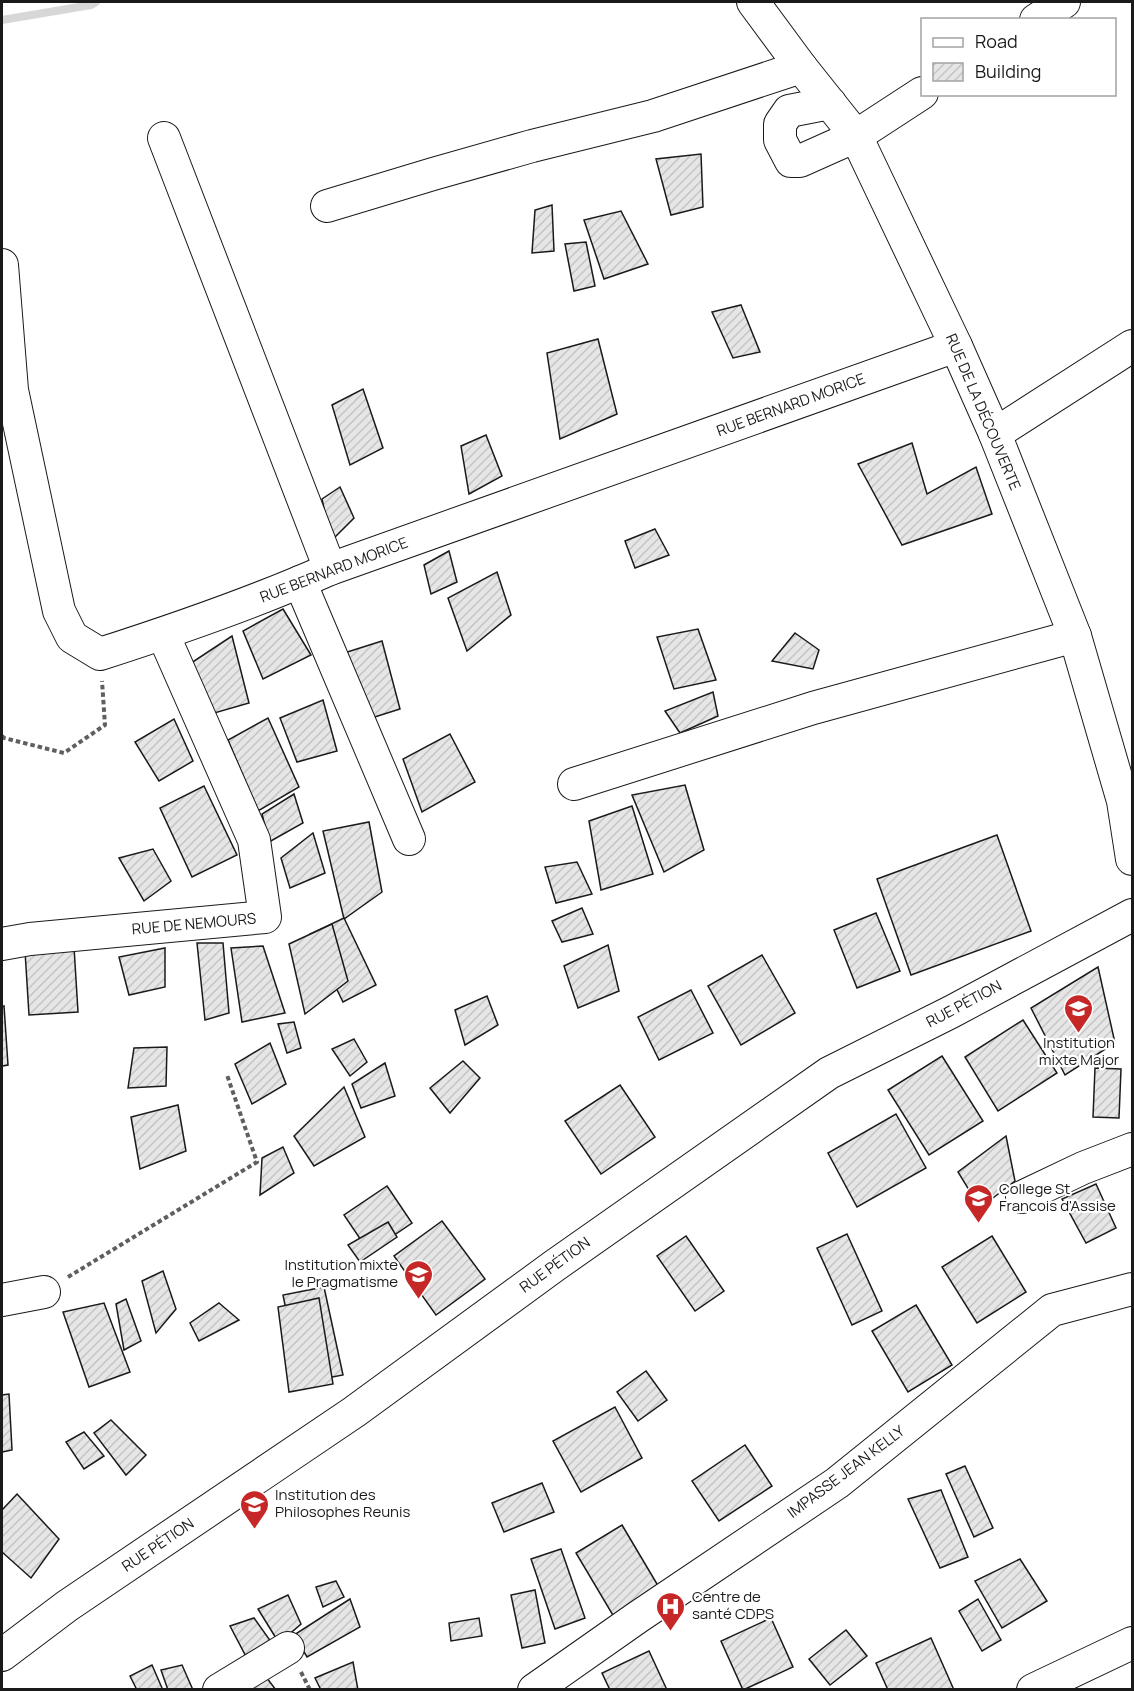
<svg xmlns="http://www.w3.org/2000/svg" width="1134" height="1691" font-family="Manrope,sans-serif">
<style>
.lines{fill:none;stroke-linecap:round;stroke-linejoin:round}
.stream{stroke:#d7d7d7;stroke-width:8}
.building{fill:url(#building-hatch);stroke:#1a1a1a;stroke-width:1.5}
.minor-casing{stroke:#1a1a1a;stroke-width:34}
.path{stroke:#5f5f5f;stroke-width:4;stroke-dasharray:4.5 3;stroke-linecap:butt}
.minor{stroke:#fff;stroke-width:32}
.labels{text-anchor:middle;stroke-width:4.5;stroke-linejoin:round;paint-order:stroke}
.street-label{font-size:15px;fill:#1a1a1a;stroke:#fff}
.poi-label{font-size:15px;fill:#1a1a1a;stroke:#fff;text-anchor:start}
</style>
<defs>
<pattern id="building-hatch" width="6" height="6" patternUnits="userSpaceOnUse" patternTransform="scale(1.5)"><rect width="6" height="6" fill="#e6e6e6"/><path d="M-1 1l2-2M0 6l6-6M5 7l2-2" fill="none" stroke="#c5c5c5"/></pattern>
</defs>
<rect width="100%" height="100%" fill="#fff"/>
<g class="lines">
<!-- stream -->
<path class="stream" d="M 2,20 L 91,5 L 96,2"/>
</g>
<!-- building -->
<g class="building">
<path d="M 701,154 L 703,207 L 671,215 L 656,159 Z"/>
<path d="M 552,205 L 554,251 L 532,253 L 535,210 Z"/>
<path d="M 621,211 L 648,264 L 604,279 L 584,220 Z"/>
<path d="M 586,242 L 595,286 L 574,291 L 565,244 Z"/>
<path d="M 741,305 L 760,352 L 733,358 L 712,312 Z"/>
<path d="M 598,339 L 617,414 L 560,439 L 547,353 Z"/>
<path d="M 363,389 L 383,448 L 350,465 L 332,405 Z"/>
<path d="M 486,435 L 502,476 L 469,494 L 461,446 Z"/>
<path d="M 912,443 L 927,494 L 976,467 L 992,514 L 902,545 L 858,464 Z"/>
<path d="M 340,487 L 354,518 L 331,541 L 322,499 Z"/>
<path d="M 655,529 L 669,555 L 635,568 L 625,541 Z"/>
<path d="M 449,551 L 457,582 L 431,594 L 424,565 Z"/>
<path d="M 497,572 L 511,615 L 467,651 L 448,598 Z"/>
<path d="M 283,609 L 311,655 L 263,679 L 243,631 Z"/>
<path d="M 698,629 L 716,680 L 674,689 L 657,637 Z"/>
<path d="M 795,633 L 819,650 L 813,669 L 772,661 Z"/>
<path d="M 232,636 L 249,703 L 211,714 L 179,671 Z"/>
<path d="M 382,641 L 400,709 L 365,720 L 341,654 Z"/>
<path d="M 713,692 L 718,716 L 680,733 L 665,711 Z"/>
<path d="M 323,700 L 337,751 L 297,762 L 280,718 Z"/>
<path d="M 268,718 L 299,787 L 258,811 L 228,740 Z"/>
<path d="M 174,719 L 193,761 L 159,781 L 135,742 Z"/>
<path d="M 450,734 L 475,782 L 422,812 L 403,759 Z"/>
<path d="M 685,785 L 704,850 L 664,872 L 632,795 Z"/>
<path d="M 204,786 L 237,855 L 192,877 L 160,808 Z"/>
<path d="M 294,794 L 303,823 L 269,842 L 262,814 Z"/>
<path d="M 632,806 L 653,874 L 601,890 L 589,821 Z"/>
<path d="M 369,822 L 382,892 L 344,919 L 323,831 Z"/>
<path d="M 313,833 L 325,873 L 290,888 L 281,858 Z"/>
<path d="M 997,835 L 1031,931 L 911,975 L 877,879 Z"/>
<path d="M 153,849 L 171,881 L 144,901 L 119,858 Z"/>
<path d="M 577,862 L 592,894 L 556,903 L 545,867 Z"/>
<path d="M 582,908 L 593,934 L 562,942 L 552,921 Z"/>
<path d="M 876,913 L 900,971 L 857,988 L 834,930 Z"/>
<path d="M 344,918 L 376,985 L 343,1002 L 310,934 Z"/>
<path d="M 332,924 L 348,981 L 305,1014 L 289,944 Z"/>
<path d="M 197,943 L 223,943 L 229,1013 L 205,1020 Z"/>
<path d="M 608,945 L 619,991 L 578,1008 L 564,966 Z"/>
<path d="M 263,946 L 285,1013 L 242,1022 L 231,948 Z"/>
<path d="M 74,947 L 78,1012 L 29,1015 L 25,951 Z"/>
<path d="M 165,948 L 165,987 L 129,995 L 119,957 Z"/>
<path d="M 762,955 L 795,1013 L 741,1045 L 708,986 Z"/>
<path d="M 1098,967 L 1115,1043 L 1065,1075 L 1031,1008 Z"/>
<path d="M 691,990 L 713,1033 L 659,1060 L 638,1017 Z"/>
<path d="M 487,996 L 498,1025 L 465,1045 L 455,1010 Z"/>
<path d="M 4,1006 L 8,1065 L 2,1066 L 2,1007 Z"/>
<path d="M 1023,1020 L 1057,1073 L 998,1111 L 965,1057 Z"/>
<path d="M 294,1022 L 301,1048 L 287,1053 L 278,1024 Z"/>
<path d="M 354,1039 L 367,1062 L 350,1076 L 332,1049 Z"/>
<path d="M 270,1043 L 286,1084 L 252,1104 L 235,1064 Z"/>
<path d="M 167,1047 L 166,1086 L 128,1088 L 134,1048 Z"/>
<path d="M 942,1056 L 983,1121 L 929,1155 L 888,1090 Z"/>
<path d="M 463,1061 L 480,1078 L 450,1113 L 430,1088 Z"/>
<path d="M 385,1063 L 395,1096 L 361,1108 L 352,1084 Z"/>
<path d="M 1095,1068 L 1121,1069 L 1119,1118 L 1093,1117 Z"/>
<path d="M 620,1085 L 655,1137 L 601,1174 L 565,1121 Z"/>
<path d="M 344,1087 L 365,1137 L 314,1166 L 294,1136 Z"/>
<path d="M 178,1105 L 186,1151 L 140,1169 L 131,1117 Z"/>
<path d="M 896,1114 L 926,1168 L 857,1207 L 828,1153 Z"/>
<path d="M 1006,1136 L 1015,1181 L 980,1208 L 958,1172 Z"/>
<path d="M 283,1147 L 294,1173 L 260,1195 L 262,1158 Z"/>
<path d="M 1096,1184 L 1116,1228 L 1086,1243 L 1062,1199 Z"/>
<path d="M 387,1186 L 412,1223 L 369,1252 L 344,1215 Z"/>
<path d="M 442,1221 L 485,1279 L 436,1315 L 394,1256 Z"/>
<path d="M 388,1222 L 397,1237 L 360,1262 L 348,1245 Z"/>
<path d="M 847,1234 L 882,1311 L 852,1325 L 817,1248 Z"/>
<path d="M 686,1236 L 724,1291 L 695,1311 L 657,1256 Z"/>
<path d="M 992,1236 L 1026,1292 L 977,1323 L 942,1267 Z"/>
<path d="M 163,1271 L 176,1309 L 156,1333 L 142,1281 Z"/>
<path d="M 324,1287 L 343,1375 L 301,1383 L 283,1295 Z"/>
<path d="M 319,1298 L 333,1384 L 289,1392 L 278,1307 Z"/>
<path d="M 126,1299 L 141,1341 L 124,1350 L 116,1304 Z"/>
<path d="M 104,1303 L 130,1372 L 89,1387 L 63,1312 Z"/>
<path d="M 219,1303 L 239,1320 L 199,1341 L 190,1323 Z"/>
<path d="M 916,1305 L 952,1365 L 908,1392 L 872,1331 Z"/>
<path d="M 646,1371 L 667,1400 L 638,1421 L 617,1392 Z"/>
<path d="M 9,1394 L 12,1450 L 2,1452 L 2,1395 Z"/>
<path d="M 615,1407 L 642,1458 L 581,1492 L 553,1441 Z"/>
<path d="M 111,1420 L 146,1455 L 126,1475 L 94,1433 Z"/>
<path d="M 84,1432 L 104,1456 L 84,1469 L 66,1442 Z"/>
<path d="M 745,1445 L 772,1486 L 719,1521 L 692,1481 Z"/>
<path d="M 965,1466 L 993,1528 L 974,1537 L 946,1474 Z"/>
<path d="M 542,1483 L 554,1512 L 504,1532 L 492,1503 Z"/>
<path d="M 941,1490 L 968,1557 L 940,1568 L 908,1499 Z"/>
<path d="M 17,1494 L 59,1539 L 31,1578 L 2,1552 L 2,1510 Z"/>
<path d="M 622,1525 L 660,1589 L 614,1617 L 576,1553 Z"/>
<path d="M 561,1549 L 585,1618 L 555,1629 L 531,1559 Z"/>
<path d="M 1020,1559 L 1047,1601 L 1002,1628 L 975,1581 Z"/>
<path d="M 336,1581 L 344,1597 L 323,1607 L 316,1587 Z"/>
<path d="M 535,1590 L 545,1643 L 522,1648 L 511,1595 Z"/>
<path d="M 288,1595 L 301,1624 L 279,1643 L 258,1609 Z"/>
<path d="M 350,1599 L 360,1627 L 307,1657 L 294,1635 Z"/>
<path d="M 978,1599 L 1001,1640 L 982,1651 L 959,1611 Z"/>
<path d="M 254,1618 L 274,1646 L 250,1664 L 230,1626 Z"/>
<path d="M 479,1618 L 482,1636 L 451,1641 L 449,1623 Z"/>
<path d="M 771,1618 L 793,1667 L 743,1690 L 721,1641 Z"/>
<path d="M 846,1630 L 867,1656 L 830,1685 L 809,1659 Z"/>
<path d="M 931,1638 L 954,1690 L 888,1690 L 876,1663 Z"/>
<path d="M 649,1651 L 667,1690 L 610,1690 L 602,1673 Z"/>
<path d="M 353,1662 L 358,1690 L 321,1690 L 315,1678 Z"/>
<path d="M 152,1665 L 162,1688 L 160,1690 L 137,1690 L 130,1676 Z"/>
<path d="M 182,1665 L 193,1690 L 168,1690 L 161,1670 Z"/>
<path d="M 263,1673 L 276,1690 L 237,1690 Z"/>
</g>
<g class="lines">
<defs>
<g id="minor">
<path d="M 753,2 L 801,67 L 856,136 L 956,346 L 995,434 L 1075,636 L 1123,801 L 1132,859"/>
<path d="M 1036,20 L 1064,2"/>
<path d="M 830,103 L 789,111 L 780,124 L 780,140 L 791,161 L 800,161 L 856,136 L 922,93"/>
<path d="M 164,138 L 330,569"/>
<path d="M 327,206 L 433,174 L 532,146 L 653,116 L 801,67"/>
<path d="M 2,265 L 12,390 L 59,611 L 72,637 L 100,654 C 178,629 256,602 330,569 L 956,346"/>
<path d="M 995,434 L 1132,346"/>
<path d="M 300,582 L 409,839"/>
<path d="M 574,784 L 813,708 L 1075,636"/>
<path d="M 2,944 L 30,939 L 265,917 L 254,840 L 163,634"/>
<path d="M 1022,1197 L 1083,1168 L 1132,1149"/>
<path d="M 2,1300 L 44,1292"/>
<path d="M 2,1655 L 67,1606 L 354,1412 L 554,1266 L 829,1073 L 951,1012 L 1132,915"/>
<path d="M 219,1690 L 288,1648"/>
<path d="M 534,1690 L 638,1617 L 837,1483 L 1052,1310 L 1132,1289"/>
<path d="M 1033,1690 L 1132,1643"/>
</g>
</defs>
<!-- minor casing -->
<use href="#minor" class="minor-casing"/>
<!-- path -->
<g class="path">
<path d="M 2,736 L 4,738 L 64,753 L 105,725 L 102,681"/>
<path d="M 68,1277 L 257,1162 L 227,1075"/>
<path d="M 301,1672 L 310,1690"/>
</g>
<!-- minor -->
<use href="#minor" class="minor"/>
</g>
<!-- icons -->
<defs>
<symbol id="school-pin" viewBox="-11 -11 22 30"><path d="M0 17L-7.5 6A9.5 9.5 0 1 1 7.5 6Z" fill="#c62828" stroke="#fff"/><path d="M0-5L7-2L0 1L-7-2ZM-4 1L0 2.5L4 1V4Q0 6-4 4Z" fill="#fff"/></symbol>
<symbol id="university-pin" viewBox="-11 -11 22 30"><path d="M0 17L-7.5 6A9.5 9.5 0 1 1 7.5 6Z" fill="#c62828" stroke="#fff"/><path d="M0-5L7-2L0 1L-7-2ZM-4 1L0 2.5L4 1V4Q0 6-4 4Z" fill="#fff"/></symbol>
<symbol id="hospital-pin" viewBox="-11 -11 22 30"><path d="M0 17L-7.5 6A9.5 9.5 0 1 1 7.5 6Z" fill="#c62828" stroke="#fff"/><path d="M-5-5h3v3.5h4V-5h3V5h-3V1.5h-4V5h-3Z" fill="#fff"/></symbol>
</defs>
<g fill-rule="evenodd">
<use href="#school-pin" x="1062" y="992" width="33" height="45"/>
<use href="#school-pin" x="962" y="1182" width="33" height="45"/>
<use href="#school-pin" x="402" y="1258" width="33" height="45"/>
<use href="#university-pin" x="238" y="1488" width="33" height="45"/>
<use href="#hospital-pin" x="654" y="1590" width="33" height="45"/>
</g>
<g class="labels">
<!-- street labels -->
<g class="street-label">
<text transform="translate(791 405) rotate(-20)" y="5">RUE BERNARD MORICE</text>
<text transform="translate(983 412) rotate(67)" y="5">RUE DE LA DÉCOUVERTE</text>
<text transform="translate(334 570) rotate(-21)" y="5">RUE BERNARD MORICE</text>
<text transform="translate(194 924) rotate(-5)" y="5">RUE DE NEMOURS</text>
<text transform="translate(964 1004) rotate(-28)" y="5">RUE PÉTION</text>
<text transform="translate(555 1265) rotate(-36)" y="5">RUE PÉTION</text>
<text transform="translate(846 1472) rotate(-37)" y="5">IMPASSE JEAN KELLY</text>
<text transform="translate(158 1545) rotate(-34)" y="5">RUE PÉTION</text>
</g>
<!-- poi labels -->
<g class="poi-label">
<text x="1079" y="1048" text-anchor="middle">Institution<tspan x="1079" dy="17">mixte Major</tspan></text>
<text x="999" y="1194">College St<tspan x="999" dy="17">Francois d'Assise</tspan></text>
<text x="398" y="1270" text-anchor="end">Institution mixte<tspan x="398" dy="17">le Pragmatisme</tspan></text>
<text x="275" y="1500">Institution des<tspan x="275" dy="17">Philosophes Reunis</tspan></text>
<text x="692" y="1602">Centre de<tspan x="692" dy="17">santé CDPS</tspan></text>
</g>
</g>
<!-- border -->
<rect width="1134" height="1691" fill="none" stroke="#1a1a1a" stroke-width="6"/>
<!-- legend -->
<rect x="921" y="18" width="195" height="78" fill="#ffffff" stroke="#a3a3a3" stroke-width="1.5"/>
<rect x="933" y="38" width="30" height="9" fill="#ffffff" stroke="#a3a3a3" stroke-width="1.5"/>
<text x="975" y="48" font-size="18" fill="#1a1a1a">Road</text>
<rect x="933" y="63" width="30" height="18" fill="url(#building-hatch)" stroke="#a3a3a3" stroke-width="1.5"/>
<text x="975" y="78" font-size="18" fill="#1a1a1a">Building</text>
</svg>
